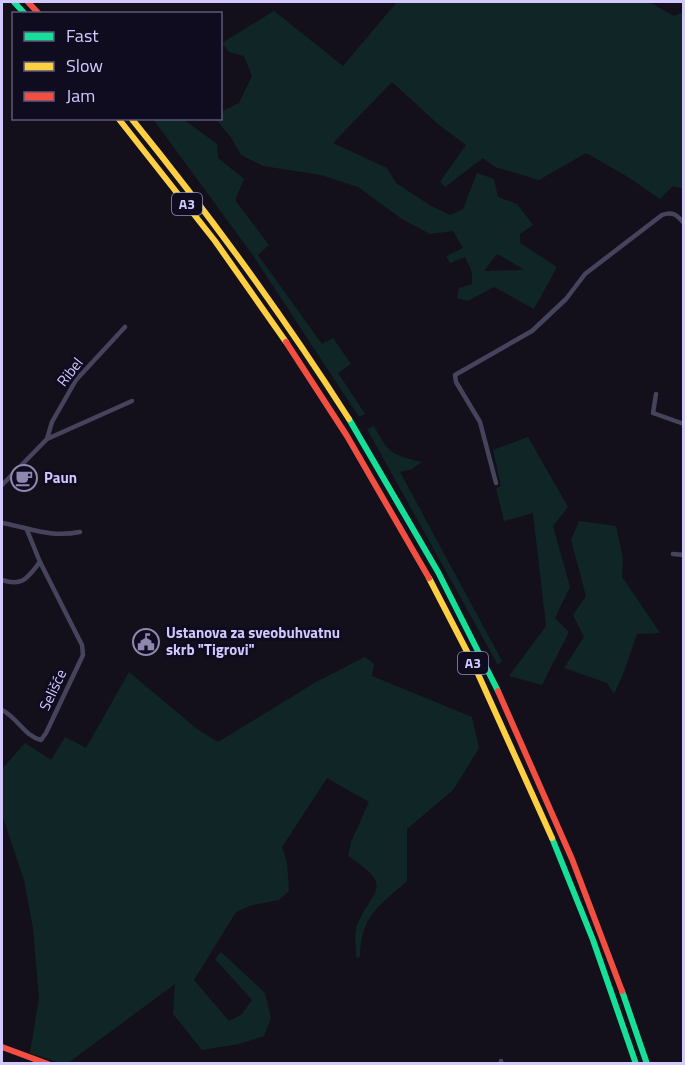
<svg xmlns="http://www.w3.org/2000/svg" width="685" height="1065" font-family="'Titillium Web',sans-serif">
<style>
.green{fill:#102626;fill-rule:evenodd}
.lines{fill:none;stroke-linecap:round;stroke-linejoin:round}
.street{stroke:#46445c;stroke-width:4.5}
.fast{stroke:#16e098;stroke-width:6}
.slow{stroke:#ffcf43;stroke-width:6}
.jam{stroke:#f24e42;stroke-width:6}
.labels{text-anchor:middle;stroke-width:6;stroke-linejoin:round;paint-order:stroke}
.shield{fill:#100c1f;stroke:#9790bc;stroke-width:1.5}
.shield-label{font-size:14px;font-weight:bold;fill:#d1c9ff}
.street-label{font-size:15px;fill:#d1c9ff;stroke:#100c1f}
.poi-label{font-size:15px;font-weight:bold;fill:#d1c9ff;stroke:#100c1f;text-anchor:start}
</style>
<rect width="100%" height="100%" fill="#13101b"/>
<!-- green -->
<g class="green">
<path d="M 397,2 L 649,2 L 674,16 L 683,12 L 683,189 L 673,186 L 660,199 L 628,177 L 586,153 L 539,180 L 495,167 L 483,158 L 445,187 L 440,182 L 466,145 L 438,124 L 392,82 L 333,143 L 387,168 L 396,183 L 431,206 L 450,215 L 463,209 L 477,173 L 494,179 L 498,197 L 517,204 L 533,225 L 520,234 L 520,243 L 557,267 L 534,309 L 494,287 L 468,301 L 457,298 L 459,288 L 472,284 L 472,272 L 465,257 L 450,263 L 446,256 L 463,248 L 453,231 L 430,234 L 402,219 L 358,187 L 321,175 L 263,166 L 241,155 L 232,139 L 216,119 L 220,118 L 221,112 L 239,103 L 252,76 L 244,56 L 229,52 L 222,43 L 274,11 L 343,66 ZM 497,254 L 523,269 L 523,270 L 484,271 Z"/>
<path d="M 153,119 L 183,119 L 217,144 L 218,158 L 244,179 L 235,200 L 269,245 L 258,255 L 322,344 L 333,338 L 351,364 L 338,373 L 365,414 L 359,417 L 252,254 Z"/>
<path d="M 374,426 C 388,453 392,455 422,462 L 412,469 L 400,472 L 502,661 L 498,665 L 367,429 Z"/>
<path d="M 528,437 L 568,507 L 553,526 L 570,587 L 555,618 L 569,632 L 542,685 L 509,676 L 546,626 L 533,513 L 504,521 L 496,488 L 501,486 L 493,450 Z"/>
<path d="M 579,521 L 616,526 L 623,559 L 622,577 L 660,633 L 637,634 L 622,677 L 614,694 L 607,683 L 564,668 L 584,637 L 573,615 L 586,596 L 571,540 Z"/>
<path d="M 365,657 L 374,664 L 372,676 L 472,717 L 479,748 L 453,790 L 407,829 L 407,881 C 378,907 361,915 360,957 L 356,958 C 356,949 354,934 357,925 C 374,887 395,887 348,856 L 351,842 L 369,802 L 327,778 L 282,847 L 287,863 L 289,891 L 279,900 L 252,905 L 236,912 L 194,980 L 229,1021 L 241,1015 L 252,1000 L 215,959 L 221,952 L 265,993 L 271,1018 L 264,1036 L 239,1044 L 202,1050 L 173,1014 L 175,984 L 68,1063 L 60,1063 L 30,1053 L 39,998 L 33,928 L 24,880 L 2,814 L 2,769 L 25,743 L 51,760 L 65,737 L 86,748 L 129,672 L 197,729 L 218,742 L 316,682 Z"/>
</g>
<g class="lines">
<!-- street -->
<g class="street">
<path d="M 656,394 L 653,413 L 684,424"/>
<path d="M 47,439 L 132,401"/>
<path d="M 496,483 L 480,422 L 456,382 L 455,375 L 532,331 L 566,299 L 585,274 L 662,215 C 673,211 677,215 684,223"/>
<path d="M 2,485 L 47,439 L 52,422 L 76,380 L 125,327"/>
<path d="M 2,523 C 31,528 49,538 80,532"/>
<path d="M 673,554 L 684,555"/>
<path d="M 2,580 C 23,587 27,578 40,562"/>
<path d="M 2,710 C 17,717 24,736 41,740 L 46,733 L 83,655 L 82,645 L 40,562 L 27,530"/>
<path d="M 501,1064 L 501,1061"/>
</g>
<!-- fast -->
<g class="fast">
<path d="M 14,2 L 25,14"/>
<path d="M 349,419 L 438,572 L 498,691"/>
<path d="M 552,838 L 593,940 L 636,1064"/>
<path d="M 622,991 L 647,1064"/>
</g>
<!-- slow -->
<g class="slow">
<path d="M 118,118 L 215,241 L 286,342"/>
<path d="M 131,118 C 209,214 282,314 349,419"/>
<path d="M 429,578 L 474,665 L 552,838"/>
</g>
<!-- jam -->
<g class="jam">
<path d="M 28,2 L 39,14"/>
<path d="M 286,342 L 347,436 L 429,578"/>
<path d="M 498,691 L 572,859 L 622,991"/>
<path d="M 2,1047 L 48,1064"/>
</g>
</g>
<!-- icons -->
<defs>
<symbol id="cafe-ring" viewBox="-11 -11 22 22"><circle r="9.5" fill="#100c1f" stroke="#8e88af" stroke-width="1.5"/><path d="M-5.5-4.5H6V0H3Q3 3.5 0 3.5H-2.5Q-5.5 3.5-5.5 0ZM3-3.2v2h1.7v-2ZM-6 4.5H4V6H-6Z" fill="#8e88af"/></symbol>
<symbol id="civic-ring" viewBox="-11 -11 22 22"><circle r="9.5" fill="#100c1f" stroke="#8e88af" stroke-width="1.5"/><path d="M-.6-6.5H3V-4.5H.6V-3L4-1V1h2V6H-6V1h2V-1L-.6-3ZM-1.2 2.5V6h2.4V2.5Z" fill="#8e88af"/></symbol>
</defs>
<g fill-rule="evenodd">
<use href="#cafe-ring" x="9" y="463" width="30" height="30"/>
<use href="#civic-ring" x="131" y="627" width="30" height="30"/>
</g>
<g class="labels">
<!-- shield labels -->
<g class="shield">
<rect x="172" y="193" width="30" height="22" rx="4.5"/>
<rect x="458" y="652" width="30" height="22" rx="4.5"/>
</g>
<g class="shield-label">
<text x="187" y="209">A3</text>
<text x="473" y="668">A3</text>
</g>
<!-- street labels -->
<g class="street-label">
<text transform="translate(70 372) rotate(-52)" y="5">Ribel</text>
<text transform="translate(53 690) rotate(-65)" y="5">Selišće</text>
</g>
<!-- poi labels -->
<g class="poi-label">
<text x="44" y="483">Paun</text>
<text x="166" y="638">Ustanova za sveobuhvatnu<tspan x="166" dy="17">skrb "Tigrovi"</tspan></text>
</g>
</g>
<!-- border -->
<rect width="685" height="1065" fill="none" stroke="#d1c9ff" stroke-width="6"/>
<!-- legend -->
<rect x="12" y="12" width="210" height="108" fill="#100c1f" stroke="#5d5879" stroke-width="1.5"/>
<rect x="24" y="32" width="30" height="9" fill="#16e098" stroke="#5d5879" stroke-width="1.5"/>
<text x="66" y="42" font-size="18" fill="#d1c9ff">Fast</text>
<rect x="24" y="62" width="30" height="9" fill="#ffcf43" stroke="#5d5879" stroke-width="1.5"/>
<text x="66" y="72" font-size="18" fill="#d1c9ff">Slow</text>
<rect x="24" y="92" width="30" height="9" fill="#f24e42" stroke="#5d5879" stroke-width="1.5"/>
<text x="66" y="102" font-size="18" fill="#d1c9ff">Jam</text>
</svg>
